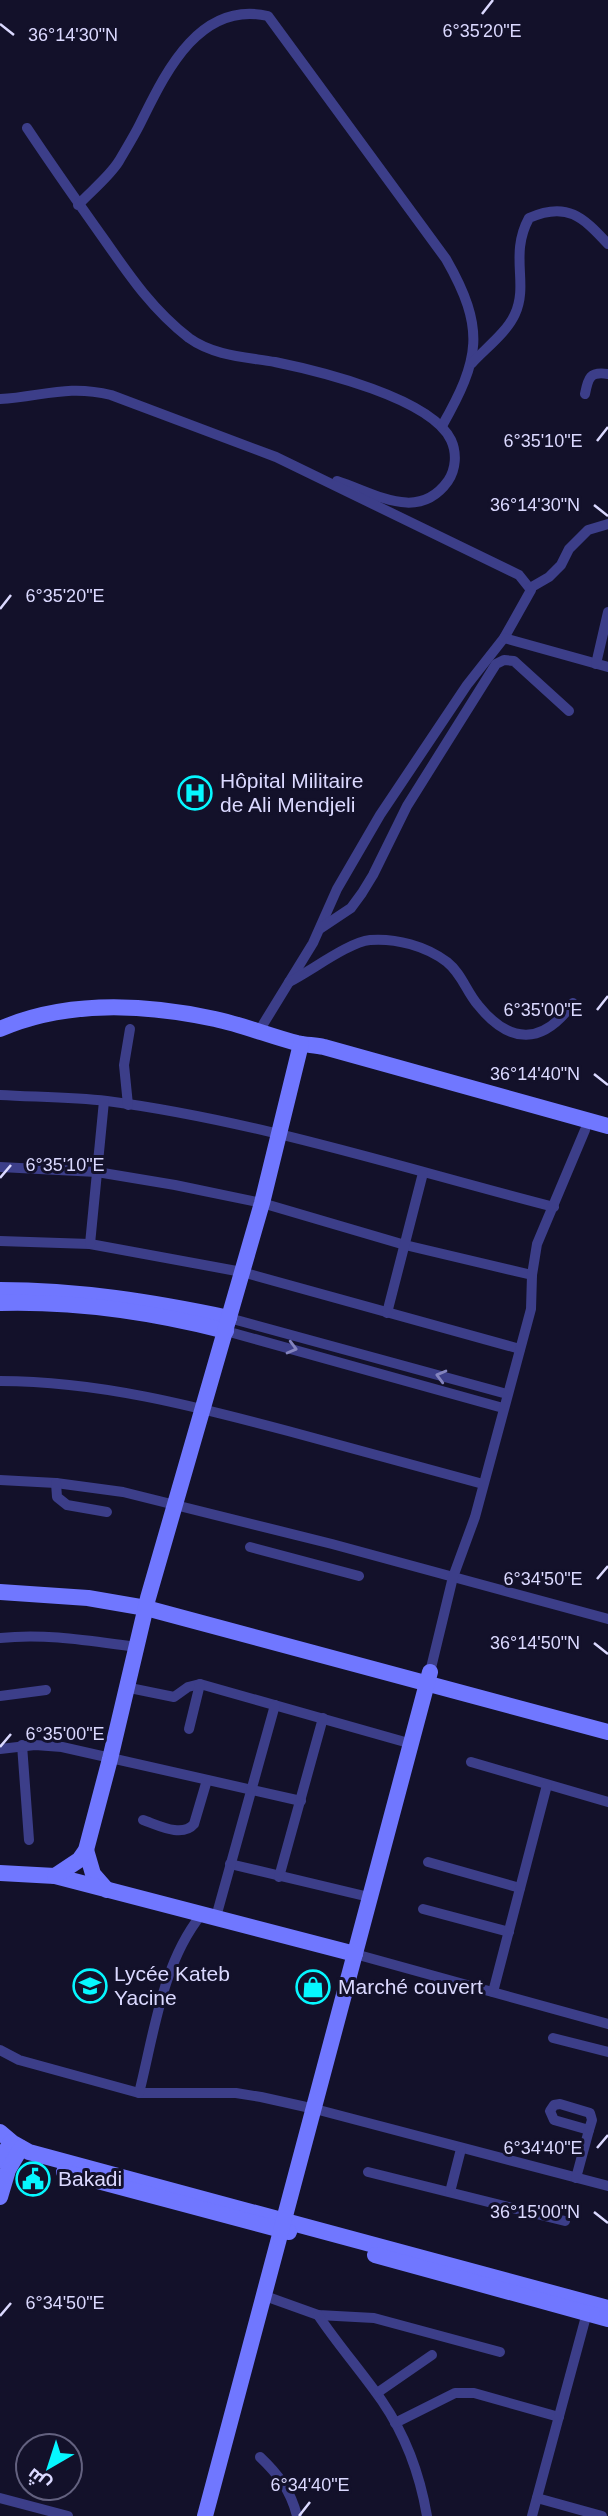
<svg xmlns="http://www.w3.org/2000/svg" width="608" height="2516" font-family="Helvetica,Cairo,sans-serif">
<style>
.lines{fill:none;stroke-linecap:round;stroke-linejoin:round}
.street{stroke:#3c3e89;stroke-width:10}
.secondary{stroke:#7077ff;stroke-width:16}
.oneway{stroke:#8484be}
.ticks{fill:none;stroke:#dbd9ff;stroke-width:2.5}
.labels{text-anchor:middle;stroke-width:6;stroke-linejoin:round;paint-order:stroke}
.poi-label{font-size:21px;fill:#dbd9ff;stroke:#13112a;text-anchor:start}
.ticks-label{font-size:18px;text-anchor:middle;fill:#dbd9ff;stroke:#13112a;stroke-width:6;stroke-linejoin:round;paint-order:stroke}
</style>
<rect width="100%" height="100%" fill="#13112a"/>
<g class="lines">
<!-- street -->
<g class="street">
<path d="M 27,128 C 53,167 79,204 106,242 C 131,278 154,311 189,338 C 214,356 246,357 275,362 C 319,371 431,398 451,440 C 457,453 456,469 448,481 C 418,523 375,493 337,481"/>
<path d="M 78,205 C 91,191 109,177 119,161 C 126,149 134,136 140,124 C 164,76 198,0 268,16 L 446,259 C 486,329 480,359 442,426"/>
<path d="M 472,363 C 486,348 507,332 515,314 C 529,283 509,255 529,218 C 567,201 583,217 608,244"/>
<path d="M 585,394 C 588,378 590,371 608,374"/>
<path d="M 0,399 C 41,397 67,384 111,395 L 276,457 L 519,575 L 531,590 L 504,638 L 467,685 L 380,815 L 337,889 L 313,943 L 259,1031"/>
<path d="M 530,588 L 549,577 L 561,565 L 569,549 L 588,530 L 608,524"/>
<path d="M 504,638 L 608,667"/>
<path d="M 596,664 L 608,612"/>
<path d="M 321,928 L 351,908 L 362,893 L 373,875 L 407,806 L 496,664 L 504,660 L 514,661 L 569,711"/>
<path d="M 289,982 C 311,971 349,942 370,940 C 396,938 426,946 447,962 C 462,974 466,991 478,1005 C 510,1045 543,1045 573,1003"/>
<path d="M 0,1095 C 35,1097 72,1097 107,1101 C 258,1121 406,1169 554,1207"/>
<path d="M 128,1105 L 124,1065 L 130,1029"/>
<path d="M 0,1167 L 97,1172 L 175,1185 L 262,1203 L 405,1245 L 532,1275"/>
<path d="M 0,1241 L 90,1244 L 242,1272 L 520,1349"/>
<path d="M 90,1244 L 104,1101"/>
<path d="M 387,1313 L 423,1173"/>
<path d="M 229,1318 L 507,1394"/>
<path d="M 226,1331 L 503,1408"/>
<path d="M 0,1381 C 98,1381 194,1406 288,1431 C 353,1449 418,1466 483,1484"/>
<path d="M 0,1480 L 56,1483 L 123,1492 L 332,1544 L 608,1619"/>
<path d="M 56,1483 L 57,1497 L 67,1505 L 107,1512"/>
<path d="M 250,1547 L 359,1576"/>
<path d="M 0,1638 C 46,1633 90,1641 136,1647"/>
<path d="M 430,1672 L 453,1577 L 475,1517 L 531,1309 L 532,1275 L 537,1244 L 585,1130"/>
<path d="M 125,1687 L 174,1697 L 188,1687 L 200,1684 L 412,1744"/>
<path d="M 0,1696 L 46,1690"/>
<path d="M 189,1729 L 200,1684"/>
<path d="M 22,1745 L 29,1840"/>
<path d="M 0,1749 L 35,1745 L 62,1747 L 301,1801"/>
<path d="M 471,1762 L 608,1802"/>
<path d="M 143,1820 C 158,1825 182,1838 194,1824 L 207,1780"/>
<path d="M 428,1862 L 520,1888"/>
<path d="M 230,1864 L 369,1897"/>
<path d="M 279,1877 L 323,1718"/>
<path d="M 423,1909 L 509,1932"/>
<path d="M 216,1917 L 275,1705"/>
<path d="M 355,1954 L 608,2024"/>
<path d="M 493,1992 L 547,1785"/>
<path d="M 553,2038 L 608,2052"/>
<path d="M 0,2050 L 19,2060 L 139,2093 L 236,2093 L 261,2097 L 315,2109 L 608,2186"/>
<path d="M 139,2093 C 154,2034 162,1964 201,1915"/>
<path d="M 560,2104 L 590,2113 L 592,2120 L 589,2130 L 554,2120 L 550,2111 L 554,2105 Z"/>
<path d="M 368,2172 L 565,2221"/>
<path d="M 576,2178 L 589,2130"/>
<path d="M 450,2192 L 461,2149"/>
<path d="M 265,2296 L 318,2315 L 374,2318 L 500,2352"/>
<path d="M 318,2315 C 338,2345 362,2372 382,2401 C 406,2436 420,2475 427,2516"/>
<path d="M 377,2393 L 432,2355"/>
<path d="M 395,2423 L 455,2393 L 474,2393 L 559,2417"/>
<path d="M 260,2457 C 278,2474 291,2491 297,2516"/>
<path d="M 0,2498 L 68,2516"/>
<path d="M 537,2498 L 602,2516"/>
<path d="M 532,2516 L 588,2309"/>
</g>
<!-- secondary -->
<g class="secondary">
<path d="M 0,1029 C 67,1000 145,1004 215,1019 C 243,1025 270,1036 297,1043 C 306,1045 315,1045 324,1047 L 608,1126"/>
<path d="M 0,1290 C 78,1290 153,1302 229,1318"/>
<path d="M 0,1303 C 77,1301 152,1312 226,1331"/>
<path d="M 0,1592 L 88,1598 L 146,1608 L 608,1732"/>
<path d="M 86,1850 L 93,1874 L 107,1890"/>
<path d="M 0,1873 L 55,1876 L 355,1954"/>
<path d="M 55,1876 L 79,1860 L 86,1850 L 110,1759 L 148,1598 L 262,1203 L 301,1044"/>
<path d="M 0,2132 L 13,2143 L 29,2152 L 608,2308"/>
<path d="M 0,2160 L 11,2142"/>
<path d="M 64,2172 L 289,2232"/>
<path d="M 0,2197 L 8,2170 L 21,2148"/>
<path d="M 375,2255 L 608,2319"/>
<path d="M 205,2516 L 430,1672"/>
</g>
</g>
<!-- one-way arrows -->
<defs><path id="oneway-chevron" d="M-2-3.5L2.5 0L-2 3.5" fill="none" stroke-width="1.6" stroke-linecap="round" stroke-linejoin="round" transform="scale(1.75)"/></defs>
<g class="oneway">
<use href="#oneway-chevron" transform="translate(292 1348) rotate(15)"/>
<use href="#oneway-chevron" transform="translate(441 1376) rotate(-165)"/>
</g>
<!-- ticks -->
<path class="ticks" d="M 482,14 L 493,0M 0,24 L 14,35M 597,441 L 608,427M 594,505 L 608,516M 0,609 L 11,595M 597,1010 L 608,996M 594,1074 L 608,1085M 0,1178 L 11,1165M 597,1579 L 608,1566M 594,1643 L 608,1654M 0,1747 L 11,1734M 597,2148 L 608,2135M 594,2212 L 608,2223M 0,2316 L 11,2303M 299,2516 L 310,2502"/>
<!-- icons -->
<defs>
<symbol id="hospital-ring" viewBox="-11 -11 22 22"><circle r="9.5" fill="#13112a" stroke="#06f7ff" stroke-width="1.5"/><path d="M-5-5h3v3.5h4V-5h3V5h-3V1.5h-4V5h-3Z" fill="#06f7ff"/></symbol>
<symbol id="school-ring" viewBox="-11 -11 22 22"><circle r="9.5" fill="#13112a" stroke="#06f7ff" stroke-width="1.5"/><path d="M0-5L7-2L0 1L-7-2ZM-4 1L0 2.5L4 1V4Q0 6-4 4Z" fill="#06f7ff"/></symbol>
<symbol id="shop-ring" viewBox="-11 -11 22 22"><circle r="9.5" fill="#13112a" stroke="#06f7ff" stroke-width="1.5"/><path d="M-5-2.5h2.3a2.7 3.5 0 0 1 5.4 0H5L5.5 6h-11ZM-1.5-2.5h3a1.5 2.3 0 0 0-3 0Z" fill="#06f7ff"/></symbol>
<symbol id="civic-ring" viewBox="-11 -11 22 22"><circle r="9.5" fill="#13112a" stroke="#06f7ff" stroke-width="1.5"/><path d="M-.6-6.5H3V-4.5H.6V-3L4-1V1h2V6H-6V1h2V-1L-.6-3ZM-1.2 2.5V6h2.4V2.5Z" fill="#06f7ff"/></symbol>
</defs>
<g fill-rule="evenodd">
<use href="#hospital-ring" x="176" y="774" width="38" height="38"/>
<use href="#school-ring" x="71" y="1967" width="38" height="38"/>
<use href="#shop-ring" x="294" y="1968" width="38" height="38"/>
<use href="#civic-ring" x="14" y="2160" width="38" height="38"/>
</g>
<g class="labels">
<!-- poi labels -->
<g class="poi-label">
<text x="220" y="788">Hôpital Militaire<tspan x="220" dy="24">de Ali Mendjeli</tspan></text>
<text x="114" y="1981">Lycée Kateb<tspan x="114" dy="24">Yacine</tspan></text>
<text x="338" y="1994">Marché couvert</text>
<text x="58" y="2186">Bakadi</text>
</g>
</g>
<g class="ticks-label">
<text x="482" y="37">6°35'20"E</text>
<text x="73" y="41">36°14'30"N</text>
<text x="543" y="447">6°35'10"E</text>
<text x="535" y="511">36°14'30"N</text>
<text x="65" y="602">6°35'20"E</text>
<text x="543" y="1016">6°35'00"E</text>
<text x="535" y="1080">36°14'40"N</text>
<text x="65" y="1171">6°35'10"E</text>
<text x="543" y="1585">6°34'50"E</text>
<text x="535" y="1649">36°14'50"N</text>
<text x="65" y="1740">6°35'00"E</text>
<text x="543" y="2154">6°34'40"E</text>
<text x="535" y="2218">36°15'00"N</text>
<text x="65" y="2309">6°34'50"E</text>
<text x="310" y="2491">6°34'40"E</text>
</g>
<!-- north arrow -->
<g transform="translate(49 2467) rotate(219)"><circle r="33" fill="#13112a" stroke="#63617f" stroke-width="2"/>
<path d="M0-5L12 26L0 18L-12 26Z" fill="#06f7ff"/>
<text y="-10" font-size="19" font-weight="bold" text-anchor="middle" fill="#dbd9ff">ش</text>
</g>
</svg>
